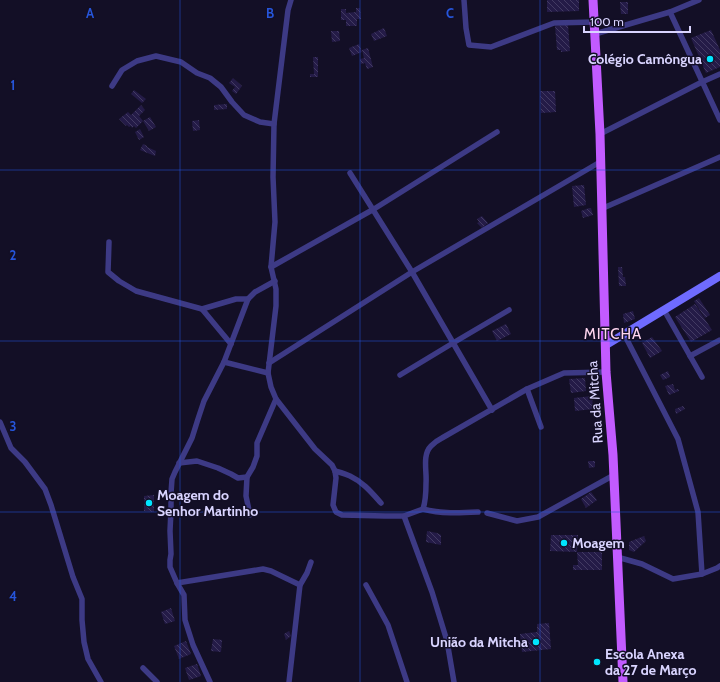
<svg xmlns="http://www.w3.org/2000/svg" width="720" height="682" font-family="Cabin,sans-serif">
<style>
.building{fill:url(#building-back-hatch)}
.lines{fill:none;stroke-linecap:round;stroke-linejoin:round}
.street{stroke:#3d3a85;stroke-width:5.5}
.secondary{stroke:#6f6bff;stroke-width:8}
.primary{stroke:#c25bff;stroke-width:9}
.grid{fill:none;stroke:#2655da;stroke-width:1;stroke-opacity:0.55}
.poi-dot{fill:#00e5ff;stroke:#130f26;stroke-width:1.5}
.labels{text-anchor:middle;stroke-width:3;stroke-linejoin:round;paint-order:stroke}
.poi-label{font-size:14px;font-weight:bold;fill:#d9d4ff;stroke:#130f26;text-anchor:start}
.street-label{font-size:14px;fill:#d9d4ff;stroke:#130f26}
.neighbourhood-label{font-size:15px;letter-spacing:1px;fill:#ffd6f0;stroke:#130f26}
.grid-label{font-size:13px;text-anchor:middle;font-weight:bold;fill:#2655da;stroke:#130f26;stroke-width:3;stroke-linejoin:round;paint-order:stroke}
</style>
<defs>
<pattern id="building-back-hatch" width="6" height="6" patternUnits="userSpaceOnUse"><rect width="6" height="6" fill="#241b47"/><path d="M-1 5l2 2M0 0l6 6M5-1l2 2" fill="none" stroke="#433b63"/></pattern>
</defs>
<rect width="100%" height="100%" fill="#130f26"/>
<!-- building -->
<g class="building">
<path d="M 547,0 L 579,0 L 579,11 L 547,12 Z"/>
<path d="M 620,2 L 628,2 L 628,14 L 621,14 Z"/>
<path d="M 356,8 L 360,8 L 361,19 L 357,19 L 357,26 L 346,26 L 346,20 L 341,20 L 341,9 L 346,9 L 346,13 L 356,12 Z"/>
<path d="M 568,25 L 570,51 L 561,52 L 561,50 L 557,50 L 555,26 Z"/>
<path d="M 384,28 L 387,36 L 374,41 L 371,34 Z"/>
<path d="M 711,30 L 720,50 L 720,67 L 706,73 L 691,38 Z"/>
<path d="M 331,31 L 339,31 L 340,41 L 332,42 Z"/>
<path d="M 359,44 L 362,52 L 352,56 L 349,48 Z"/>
<path d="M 368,48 L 373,67 L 367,69 L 365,63 L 361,64 L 360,59 L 364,58 L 362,50 Z"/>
<path d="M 313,57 L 318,57 L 318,77 L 310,77 L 310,74 L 314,74 Z"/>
<path d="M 233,78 L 242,86 L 236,94 L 232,91 L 235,87 L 229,83 Z"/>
<path d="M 134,90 L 146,99 L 142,103 L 131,94 Z"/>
<path d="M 540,91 L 555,91 L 556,112 L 541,113 Z"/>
<path d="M 227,104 L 227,109 L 214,110 L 214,105 Z"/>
<path d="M 141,105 L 145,110 L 139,116 L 143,121 L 136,128 L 134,126 L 132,128 L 131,126 L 129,127 L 127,125 L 126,126 L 119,119 L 128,112 L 131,115 Z"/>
<path d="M 150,117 L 156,127 L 149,131 L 143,121 Z"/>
<path d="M 199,120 L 200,130 L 193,131 L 192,121 Z"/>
<path d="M 140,129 L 144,137 L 139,140 L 135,132 Z"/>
<path d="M 143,144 L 147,146 L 147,147 L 156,151 L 155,156 L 140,150 Z"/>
<path d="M 584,185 L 586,205 L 574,207 L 572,186 Z"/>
<path d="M 589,208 L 591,208 L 593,215 L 583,218 L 581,211 Z"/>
<path d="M 482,216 L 488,223 L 482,228 L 477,223 L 479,222 L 477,219 Z"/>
<path d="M 618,267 L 622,267 L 623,277 L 625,277 L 626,286 L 619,286 Z"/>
<path d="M 699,298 L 710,315 L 705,318 L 694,301 Z"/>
<path d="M 695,304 L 712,330 L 691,342 L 675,317 Z"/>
<path d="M 633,311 L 635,319 L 624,323 L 623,314 Z"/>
<path d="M 506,324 L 511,334 L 497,341 L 492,331 Z"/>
<path d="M 652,337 L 662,351 L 650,358 L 642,343 Z"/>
<path d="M 668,371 L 670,377 L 663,380 L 660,375 Z"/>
<path d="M 585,378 L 586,391 L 571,393 L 569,379 Z"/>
<path d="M 673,384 L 675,390 L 678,389 L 679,391 L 669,395 L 665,386 Z"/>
<path d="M 592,396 L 593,409 L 575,411 L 574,398 Z"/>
<path d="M 683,406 L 685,409 L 676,414 L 675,409 Z"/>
<path d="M 588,461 L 595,461 L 595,467 L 589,468 Z"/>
<path d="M 591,492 L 597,500 L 586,508 L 581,499 Z"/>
<path d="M 154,495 L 154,512 L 144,511 L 144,496 Z"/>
<path d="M 427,531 L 437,533 L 441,535 L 441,545 L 426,542 Z"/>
<path d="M 551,535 L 578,535 L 577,552 L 550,551 Z"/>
<path d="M 644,536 L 646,541 L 634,552 L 629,550 L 629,542 Z"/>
<path d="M 577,552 L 602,552 L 602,570 L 573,570 L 573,565 L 578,565 Z"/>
<path d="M 171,608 L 175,621 L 165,624 L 161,612 Z"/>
<path d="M 549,623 L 551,649 L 522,652 L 520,634 L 537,632 L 537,624 Z"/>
<path d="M 289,631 L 291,636 L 286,640 L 284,634 Z"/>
<path d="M 213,639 L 222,640 L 221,652 L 211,651 Z"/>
<path d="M 186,641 L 191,654 L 179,659 L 174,646 Z"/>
<path d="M 197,664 L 201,676 L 189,680 L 185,668 Z"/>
</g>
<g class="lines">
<!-- street -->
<g class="street">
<path d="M 291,0 L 288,10 L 274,124 L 273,177 L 275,222 L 271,267 L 276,289 L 276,306 L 268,373 L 271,387 L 276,399 L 315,449 L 332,465 L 335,471 L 336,478 L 333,505 L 336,512 L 342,515 L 385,516 L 404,516 L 423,509 C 426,500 426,491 426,483 C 427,471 422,455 431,446 C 434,443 438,440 442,438 L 527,389 L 564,373 L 606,372"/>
<path d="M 464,0 L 466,28 L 469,45 L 491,47 L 554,23 L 594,22"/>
<path d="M 670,12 L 720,120"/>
<path d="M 595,34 L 670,12 L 699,0"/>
<path d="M 112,86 L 122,70 L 137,61 L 156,56 L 181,62 L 197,73 L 210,78 L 221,87 L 232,102 L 244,115 L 260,122 L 274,124"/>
<path d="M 600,134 L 702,82 L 720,74"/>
<path d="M 350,173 L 412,272 L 492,410"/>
<path d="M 601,209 L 720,157"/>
<path d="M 109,242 L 108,272 L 119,281 L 136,291 L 202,309 L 236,299 L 248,299"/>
<path d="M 271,267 L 374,209 L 497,132"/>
<path d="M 202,309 L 231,344"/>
<path d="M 664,310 L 702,377"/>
<path d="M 624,334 L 678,439 L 698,512 L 702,574"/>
<path d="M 690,356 L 720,340"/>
<path d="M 224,362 L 268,373"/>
<path d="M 269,363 L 412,272 L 600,162"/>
<path d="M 400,375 L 453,343 L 509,310"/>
<path d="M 527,389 L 541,427"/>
<path d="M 0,422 L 11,448 L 25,462 L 45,489 L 51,505 L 73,577 L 82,599 L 82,620 L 84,642 L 88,659 L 101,682"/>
<path d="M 179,463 L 197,461 L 218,468 L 231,474 L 238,478 L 247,477 L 253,467 L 257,456 L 257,443 L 276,399"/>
<path d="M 335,471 C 340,472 345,474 350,476 C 363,482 372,493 381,503"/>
<path d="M 247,477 L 246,496 L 250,515"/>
<path d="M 423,509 C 441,514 460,513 478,512"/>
<path d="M 487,513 L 517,521 L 538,517 L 614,475"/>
<path d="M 404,516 L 432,592 L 447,641 L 454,682"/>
<path d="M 617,557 L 642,564 L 673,579 L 702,574 L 717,568 L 720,566"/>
<path d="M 177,583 L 263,569 L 271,571 L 300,585"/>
<path d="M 366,585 L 388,625 L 407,682"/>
<path d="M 143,668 L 157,682"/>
<path d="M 210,682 L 193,645 L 185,620 L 184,595 L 177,583 L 170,567 L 170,560 L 171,554 L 170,531 L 171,510 L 171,493 L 172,479 L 175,472 L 192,438 L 198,419 L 204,401 L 224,362 L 248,299 L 255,292 L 275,281"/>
<path d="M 289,682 L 300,585 L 307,573 L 311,562"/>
</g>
<!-- secondary -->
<path class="secondary" d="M 606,345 L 720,276"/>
<!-- primary -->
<path class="primary" d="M 593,0 L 600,134 L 606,372 L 613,455 L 623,682"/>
</g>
<!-- grid -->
<path class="grid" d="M 180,0 L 180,682M 360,0 L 360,682M 540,0 L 540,682M 0,170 L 720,170M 0,341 L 720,341M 0,512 L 720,512"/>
<!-- markers -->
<g class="poi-dot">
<circle cx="710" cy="59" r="4"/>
<circle cx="149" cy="503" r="4"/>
<circle cx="564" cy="543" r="4"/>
<circle cx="536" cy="642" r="4"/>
<circle cx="597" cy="662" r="4"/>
</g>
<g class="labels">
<!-- poi labels -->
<g class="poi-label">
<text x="702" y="64" text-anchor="end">Colégio Camôngua</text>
<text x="157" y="500">Moagem do<tspan x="157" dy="16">Senhor Martinho</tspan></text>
<text x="572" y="548">Moagem</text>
<text x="528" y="647" text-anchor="end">União da Mitcha</text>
<text x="605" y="659">Escola Anexa<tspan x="605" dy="16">da 27 de Março</tspan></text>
</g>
<!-- street labels -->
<g class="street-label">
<text transform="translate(595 402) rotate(-94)" y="5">Rua da Mitcha</text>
</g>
<!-- neighbourhood labels -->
<g class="neighbourhood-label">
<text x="613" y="339">MITCHA</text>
</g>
</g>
<g class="grid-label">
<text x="90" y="18">A</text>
<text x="270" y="18">B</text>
<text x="450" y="18">C</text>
<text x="13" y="90">1</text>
<text x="13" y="260">2</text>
<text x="13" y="431">3</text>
<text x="13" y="601">4</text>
</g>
<!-- scale -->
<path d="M584 26v6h106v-6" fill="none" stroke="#d9d4ff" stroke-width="2"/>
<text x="590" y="26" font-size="12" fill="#d9d4ff" stroke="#130f26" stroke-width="3" paint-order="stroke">100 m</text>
</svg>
